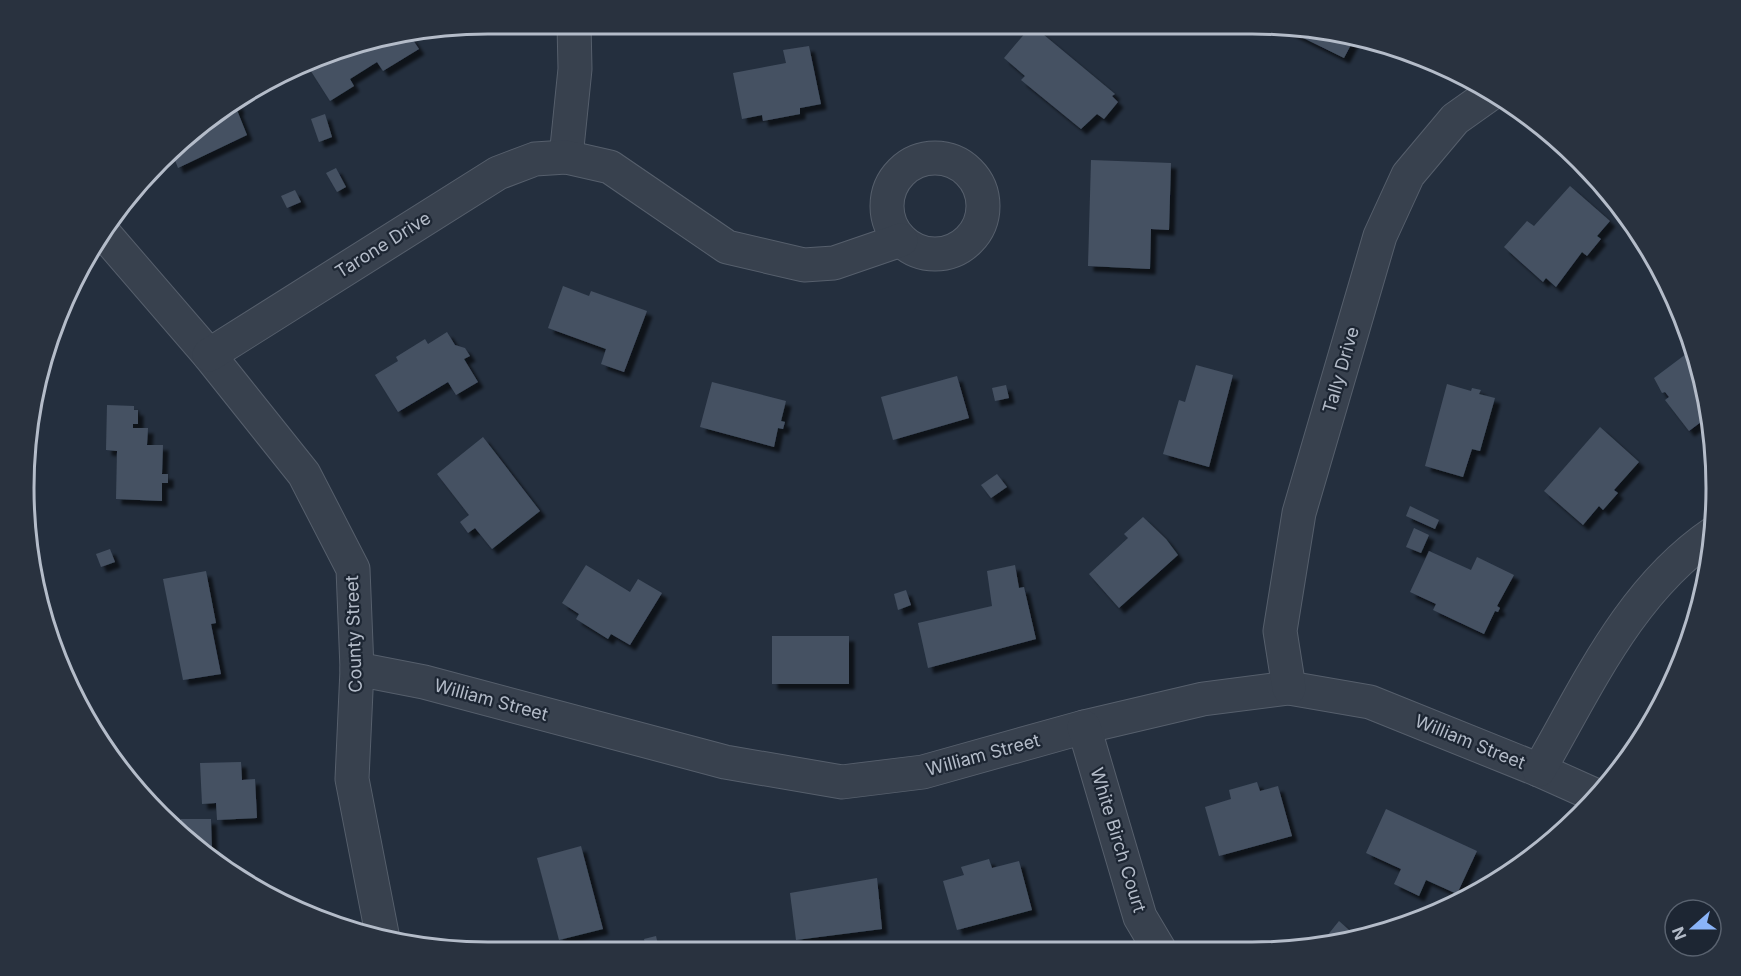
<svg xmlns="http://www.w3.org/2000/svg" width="1741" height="976" font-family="Inter,sans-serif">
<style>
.building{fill:#455162;filter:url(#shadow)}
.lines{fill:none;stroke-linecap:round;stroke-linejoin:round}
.minor-casing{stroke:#565f6c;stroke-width:35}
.minor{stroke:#38414e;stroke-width:33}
.labels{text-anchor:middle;stroke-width:4.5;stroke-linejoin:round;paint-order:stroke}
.street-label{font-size:18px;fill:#b4bcc9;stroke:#1d2633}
.rim{fill:none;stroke:#b4bcc9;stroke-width:3}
</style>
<defs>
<filter id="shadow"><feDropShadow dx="5.5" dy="5.5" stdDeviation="1.5" flood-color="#0009"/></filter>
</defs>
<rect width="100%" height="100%" fill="#242f3e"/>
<!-- building -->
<g class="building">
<path d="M 1032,25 L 1115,94 L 1112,96 L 1118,102 L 1104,119 L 1097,114 L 1081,129 L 1021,80 L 1025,76 L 1004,58 Z"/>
<path d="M 1286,26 L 1354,39 L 1344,58 L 1285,29 Z"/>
<path d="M 411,37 L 419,49 L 383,71 L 377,62 L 350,79 L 354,86 L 330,101 L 307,65 L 339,49 Z"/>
<path d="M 809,46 L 821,104 L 800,108 L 800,114 L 763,121 L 762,115 L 742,119 L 733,73 L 786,63 L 783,50 Z"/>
<path d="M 237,103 L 239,109 L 237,110 L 247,135 L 178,168 L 173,155 L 206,120 Z"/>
<path d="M 325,114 L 332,137 L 319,142 L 311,119 Z"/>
<path d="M 1091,160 L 1171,163 L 1169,230 L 1151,229 L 1150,269 L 1088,266 Z"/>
<path d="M 336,168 L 346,187 L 337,192 L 326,173 Z"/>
<path d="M 1570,186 L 1610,221 L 1597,236 L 1601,239 L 1587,256 L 1582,252 L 1556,287 L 1546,278 L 1543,282 L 1504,247 L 1527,221 L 1534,226 Z"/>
<path d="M 295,190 L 301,202 L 287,208 L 281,196 Z"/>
<path d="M 563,286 L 589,296 L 591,291 L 647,311 L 624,372 L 601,364 L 606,349 L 548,328 Z"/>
<path d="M 447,332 L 455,345 L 465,348 L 470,356 L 464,359 L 478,382 L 456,395 L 448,382 L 398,412 L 375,375 L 398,361 L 396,357 L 425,339 L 428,344 Z"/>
<path d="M 1694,348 L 1701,368 L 1709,416 L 1689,431 L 1665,400 L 1669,397 L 1665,392 L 1662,393 L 1654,378 Z"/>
<path d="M 1196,365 L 1233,375 L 1209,467 L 1163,454 L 1179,400 L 1185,402 Z"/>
<path d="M 957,376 L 969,418 L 893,440 L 881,397 Z"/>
<path d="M 712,382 L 786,401 L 781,421 L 785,422 L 783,429 L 778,428 L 774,447 L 700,427 Z"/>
<path d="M 1447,384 L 1471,391 L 1472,388 L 1481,390 L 1479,394 L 1495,398 L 1480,451 L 1472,449 L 1463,477 L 1425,466 Z"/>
<path d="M 1006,385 L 1009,398 L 995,401 L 992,388 Z"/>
<path d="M 107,405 L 134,406 L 134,410 L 138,410 L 138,424 L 133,424 L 133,428 L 148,428 L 147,445 L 163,445 L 162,474 L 168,474 L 168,483 L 162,483 L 162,501 L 116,499 L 117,451 L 106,450 Z"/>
<path d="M 1600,427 L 1639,462 L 1614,490 L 1618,493 L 1603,510 L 1599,506 L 1583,525 L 1544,491 Z"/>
<path d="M 483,437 L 540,511 L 492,549 L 475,528 L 468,533 L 460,522 L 469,515 L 437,474 Z"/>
<path d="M 997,474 L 1007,487 L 991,498 L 981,485 Z"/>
<path d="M 1410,506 L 1439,520 L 1435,529 L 1406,516 Z"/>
<path d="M 1143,517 L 1166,539 L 1178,555 L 1119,608 L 1089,574 L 1128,538 L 1124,534 Z"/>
<path d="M 1414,528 L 1429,535 L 1421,553 L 1406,547 Z"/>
<path d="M 110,549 L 115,562 L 101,567 L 96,554 Z"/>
<path d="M 1429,551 L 1471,570 L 1477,557 L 1514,575 L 1497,606 L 1500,608 L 1498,612 L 1495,611 L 1484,634 L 1433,610 L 1436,604 L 1410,592 Z"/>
<path d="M 586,565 L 630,592 L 638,579 L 662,593 L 630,645 L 611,634 L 608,639 L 576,619 L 579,614 L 562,603 Z"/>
<path d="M 1015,565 L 1019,588 L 1024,587 L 1036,639 L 928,668 L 918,623 L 992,606 L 987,571 Z"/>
<path d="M 206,571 L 216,623 L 211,624 L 221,674 L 183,680 L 163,579 Z"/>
<path d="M 906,590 L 911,605 L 898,610 L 894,594 Z"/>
<rect x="772" y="636" width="77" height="48"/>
<path d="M 241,762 L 242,780 L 255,779 L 257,818 L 217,820 L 216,803 L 202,804 L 200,763 Z"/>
<path d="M 1257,782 L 1260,791 L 1278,786 L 1292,836 L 1219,856 L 1205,807 L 1231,799 L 1229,790 Z"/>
<path d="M 1386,809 L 1477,851 L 1457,894 L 1426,880 L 1419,896 L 1394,884 L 1401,869 L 1366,853 Z"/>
<path d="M 181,819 L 211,819 L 212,852 L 181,828 Z"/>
<path d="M 581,846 L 603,929 L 559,940 L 537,858 Z"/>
<path d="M 989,859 L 992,868 L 1019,861 L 1032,910 L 957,930 L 943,881 L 964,875 L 961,867 Z"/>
<path d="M 877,878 L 882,929 L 796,940 L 790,893 Z"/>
<path d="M 1339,921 L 1358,938 L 1318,947 Z"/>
<path d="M 656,936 L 658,945 L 646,948 L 644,939 Z"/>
</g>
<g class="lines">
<defs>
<g id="minor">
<path d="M 566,157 L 575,69 L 574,24"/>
<circle cx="935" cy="206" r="48"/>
<path d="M 102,231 L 209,355 L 304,474 L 353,569 L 357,669 L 352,779 L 383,939"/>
<path d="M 209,355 L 498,173 L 535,159 L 566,157 L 610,167 L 727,247 L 804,265 L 834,263 L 901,240"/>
<path d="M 357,669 L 424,682 L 725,762 L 842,782 L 923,772 L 1084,727 L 1203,699 L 1289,688 L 1370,702 L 1539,770 L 1597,796"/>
<path d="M 1289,688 L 1280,631 L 1299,513 L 1380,236 L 1408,175 L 1455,119 L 1493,92"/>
<path d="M 1084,727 L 1140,917 L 1159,949"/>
<path d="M 1539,770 C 1588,685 1630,590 1714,533"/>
</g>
</defs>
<!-- minor casing -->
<use href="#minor" class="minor-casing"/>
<!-- minor -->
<use href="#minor" class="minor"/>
</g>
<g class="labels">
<!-- street labels -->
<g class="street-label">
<text transform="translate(383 245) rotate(-32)" y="6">Tarone Drive</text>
<text transform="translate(1341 370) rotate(-74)" y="6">Tally Drive</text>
<text transform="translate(354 634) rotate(-92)" y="6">County Street</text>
<text transform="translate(491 700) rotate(15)" y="6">William Street</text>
<text transform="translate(1470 742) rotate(22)" y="6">William Street</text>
<text transform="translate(983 755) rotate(-15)" y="6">William Street</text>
<text transform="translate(1118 840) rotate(73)" y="6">White Birch Court</text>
</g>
</g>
<!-- crop -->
<path d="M0 0H1741V976H0ZM488 34H1252A454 454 0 0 1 1706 488V488A454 454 0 0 1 1252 942H488A454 454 0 0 1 34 488V488A454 454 0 0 1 488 34Z" fill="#29323f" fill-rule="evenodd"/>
<path class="rim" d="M488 34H1252A454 454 0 0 1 1706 488V488A454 454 0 0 1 1252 942H488A454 454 0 0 1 34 488V488A454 454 0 0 1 488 34Z"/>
<!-- north arrow -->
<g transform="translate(1693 928) rotate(249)"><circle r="28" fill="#1d2633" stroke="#59626f" stroke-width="1.5"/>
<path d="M0-4.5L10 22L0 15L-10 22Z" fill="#8ab4f8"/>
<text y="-9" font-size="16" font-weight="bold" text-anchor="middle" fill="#b4bcc9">N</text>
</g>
</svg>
